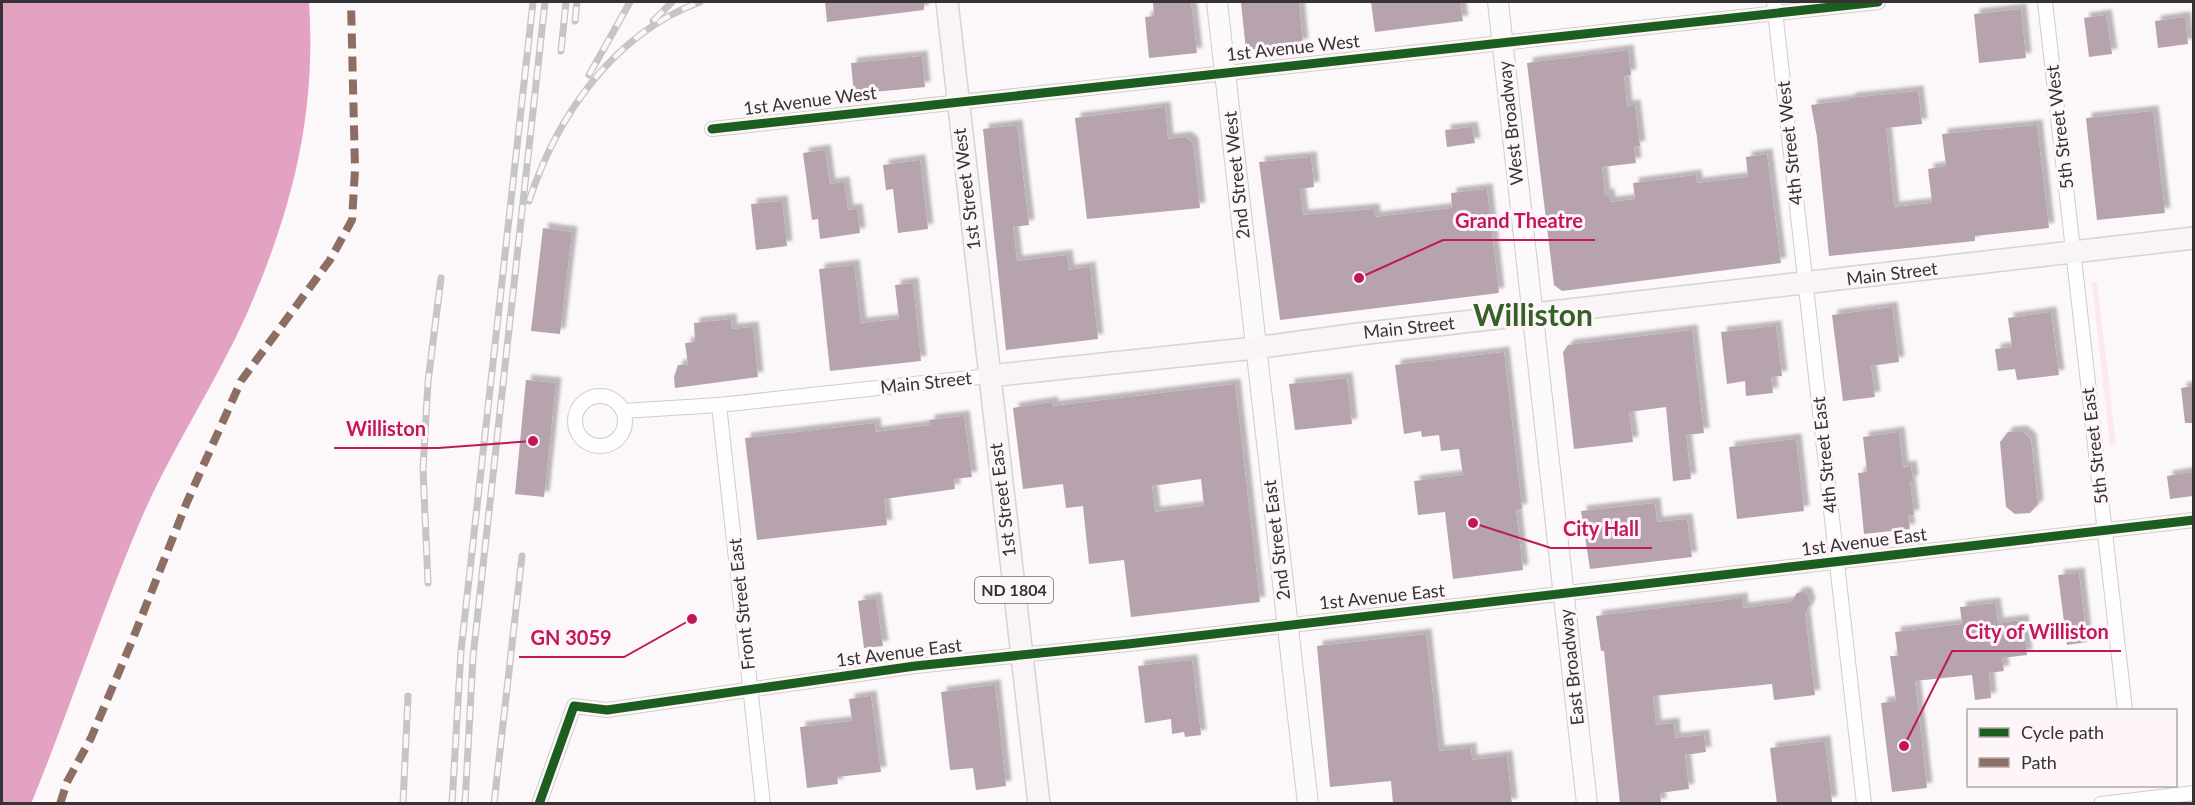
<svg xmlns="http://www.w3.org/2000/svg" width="2195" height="805" font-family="Lato,sans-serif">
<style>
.green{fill:#fbe8f1}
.water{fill:#e4a2c3}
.building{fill:#b6a3ad;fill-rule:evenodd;filter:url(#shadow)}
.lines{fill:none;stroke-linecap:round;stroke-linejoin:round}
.street-casing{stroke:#cfccce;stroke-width:16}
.secondary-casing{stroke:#cfccce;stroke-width:22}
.primary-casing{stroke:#d6d3d4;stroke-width:24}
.street{stroke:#fffefe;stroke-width:14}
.secondary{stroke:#fcf9fa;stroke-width:20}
.primary{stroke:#f9f4f6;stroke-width:21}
.rail-casing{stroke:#c6c5c5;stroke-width:7}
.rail{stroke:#fef5f9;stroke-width:4.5;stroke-dasharray:14;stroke-linecap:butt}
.quiet{stroke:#8d6e63;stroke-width:8;stroke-dasharray:15 8;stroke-linecap:butt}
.cycleway-casing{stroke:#fef5f9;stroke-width:13}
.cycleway{stroke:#1b5e20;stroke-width:9}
.labels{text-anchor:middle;stroke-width:6;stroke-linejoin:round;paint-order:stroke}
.shield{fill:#fef5f9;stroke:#726d6f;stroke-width:1.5}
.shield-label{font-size:16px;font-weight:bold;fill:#363334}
.street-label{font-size:18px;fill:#363334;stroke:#fef5f9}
.town-label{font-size:30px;font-weight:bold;fill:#346128;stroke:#fef5f9}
.leader{fill:none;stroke:#c2185b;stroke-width:2}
.callout-dot{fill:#c2185b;stroke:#fef5f9;stroke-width:2}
.callout-label{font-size:20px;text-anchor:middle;font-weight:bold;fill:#c2185b;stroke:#fef5f9;stroke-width:6;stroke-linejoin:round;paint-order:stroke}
</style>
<defs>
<filter id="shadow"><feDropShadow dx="5.5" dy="-5.5" stdDeviation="1.5" flood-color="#0004"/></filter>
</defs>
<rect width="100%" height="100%" fill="#fcf7f9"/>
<!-- green -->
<path class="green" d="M 2097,282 L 2116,444 L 2110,446 L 2092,283 Z"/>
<!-- water -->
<path class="water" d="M 2,2 L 309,2 C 316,109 295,199 254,297 C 222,375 172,446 139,524 C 100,616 69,711 31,804 L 2,803 Z"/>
<!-- building -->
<g class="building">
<path d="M 825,2 L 924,2 L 924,10 L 827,22 Z"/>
<path d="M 1153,2 L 1191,2 L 1197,53 L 1149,58 L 1145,17 L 1154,16 Z"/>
<path d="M 1299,2 L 1303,44 L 1246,50 L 1241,3 Z"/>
<path d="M 1371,2 L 1460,2 L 1463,21 L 1375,32 Z"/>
<path d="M 2021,9 L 2026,58 L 1979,63 L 1974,14 Z"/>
<path d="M 2106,15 L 2112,54 L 2089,57 L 2084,18 Z"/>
<path d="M 2185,17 L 2188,44 L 2158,48 L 2155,21 Z"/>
<path d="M 1628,50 L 1631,75 L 1624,76 L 1627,106 L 1635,105 L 1640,146 L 1634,147 L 1636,163 L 1602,167 L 1605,195 L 1609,194 L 1610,202 L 1635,199 L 1633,183 L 1696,175 L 1697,183 L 1748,177 L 1746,157 L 1767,154 L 1781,263 L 1562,291 L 1554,285 L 1527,63 Z"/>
<path d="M 922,56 L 925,87 L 854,94 L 851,63 Z"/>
<path d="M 1918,91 L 1922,124 L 1886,128 L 1894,207 L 1932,203 L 1928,169 L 1946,166 L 1942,134 L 2037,125 L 2049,228 L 1975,236 L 1975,241 L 1829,256 L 1817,137 L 1811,105 L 1850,100 L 1850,98 Z"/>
<path d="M 1165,107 L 1168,139 L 1186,137 L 1193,143 L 1200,208 L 1087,219 L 1075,118 Z"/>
<path d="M 2153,111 L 2165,213 L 2097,220 L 2086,118 Z"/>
<path d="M 1017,125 L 1029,225 L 1013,227 L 1017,261 L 1067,255 L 1069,270 L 1090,267 L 1098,339 L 1006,350 L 983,129 Z"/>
<path d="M 1472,127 L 1475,143 L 1447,147 L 1445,130 Z"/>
<path d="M 825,150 L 830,184 L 844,182 L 848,210 L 857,209 L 860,233 L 820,239 L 818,219 L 812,220 L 803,153 Z"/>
<path d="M 1311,157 L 1314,187 L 1300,189 L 1303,215 L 1374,209 L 1375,217 L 1452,208 L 1451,193 L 1487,189 L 1499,293 L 1280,320 L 1259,162 Z"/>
<path d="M 920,160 L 928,229 L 898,233 L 893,189 L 886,190 L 883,165 Z"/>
<path d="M 782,201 L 787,246 L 756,250 L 751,204 Z"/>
<path d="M 543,228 L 572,232 L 560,334 L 531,331 Z"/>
<path d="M 854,265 L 861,323 L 899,319 L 895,285 L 913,283 L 921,361 L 830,371 L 819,269 Z"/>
<path d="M 1892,307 L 1899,362 L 1871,366 L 1875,397 L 1843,401 L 1832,315 Z"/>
<path d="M 2051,312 L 2059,375 L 2017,380 L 2015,369 L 1998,371 L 1995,349 L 2012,347 L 2008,318 Z"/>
<path d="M 731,319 L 732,329 L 753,327 L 758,377 L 675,388 L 674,377 L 678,365 L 688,365 L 685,343 L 695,342 L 694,323 Z"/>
<path d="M 1776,326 L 1782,376 L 1771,377 L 1773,393 L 1746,396 L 1745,381 L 1727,384 L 1721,332 Z"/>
<path d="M 1692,330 L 1704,433 L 1686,435 L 1691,479 L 1673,481 L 1666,407 L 1629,412 L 1633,442 L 1574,449 L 1563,352 L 1568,345 Z"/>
<path d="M 1504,352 L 1522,509 L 1516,510 L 1523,570 L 1453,579 L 1445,512 L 1418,515 L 1414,481 L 1463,475 L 1459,449 L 1441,451 L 1439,435 L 1422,437 L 1421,431 L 1404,434 L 1395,365 Z"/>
<path d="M 1347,378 L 1352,424 L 1295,430 L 1289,384 Z"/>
<path d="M 526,380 L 556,383 L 544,497 L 515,494 Z"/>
<path d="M 1235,384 L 1260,602 L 1131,617 L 1124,560 L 1089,564 L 1083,506 L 1066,508 L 1063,484 L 1023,489 L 1013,408 L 1052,402 L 1053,406 ZM 1201,479 L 1204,506 L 1155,512 L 1152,486 Z"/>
<path d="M 2193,386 L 2193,423 L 2185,423 L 2181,388 Z"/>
<path d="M 964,416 L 972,477 L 954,479 L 955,489 L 884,499 L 887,525 L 757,540 L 745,438 L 875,423 L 876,432 L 930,425 L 929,420 Z"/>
<path d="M 2022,431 L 2031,439 L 2038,504 L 2030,513 L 2015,514 L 2006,507 L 2000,442 L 2008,432 Z"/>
<path d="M 1899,432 L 1903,467 L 1911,466 L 1913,481 L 1910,481 L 1914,515 L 1908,516 L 1910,529 L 1864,534 L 1858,473 L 1867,472 L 1863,437 Z"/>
<path d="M 1796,439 L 1804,511 L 1737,519 L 1729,447 Z"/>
<path d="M 2193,472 L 2193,496 L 2170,499 L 2167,476 Z"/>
<path d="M 1655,503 L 1657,522 L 1687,519 L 1692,557 L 1590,569 L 1581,511 Z"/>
<path d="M 2079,573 L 2087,642 L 2067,645 L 2058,575 Z"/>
<path d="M 1803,592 L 1807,594 L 1810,604 L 1805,614 L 1815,695 L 1774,700 L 1772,684 L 1653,696 L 1656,725 L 1674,723 L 1675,738 L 1704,735 L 1706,752 L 1685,755 L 1689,789 L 1660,793 L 1661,804 L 1620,804 L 1604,651 L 1601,651 L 1596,616 L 1742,598 L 1743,608 L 1791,602 L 1797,593 Z"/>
<path d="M 876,598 L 883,646 L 864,648 L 858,601 Z"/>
<path d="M 1995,603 L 1998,623 L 2023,620 L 2027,655 L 2002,658 L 2004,671 L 1989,673 L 1991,698 L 1975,700 L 1972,675 L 1915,681 L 1927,788 L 1892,792 L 1881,703 L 1896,701 L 1890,656 L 1898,656 L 1895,632 L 1962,624 L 1960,607 Z"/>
<path d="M 1426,634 L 1439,751 L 1471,748 L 1472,760 L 1507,756 L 1512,804 L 1393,804 L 1391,781 L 1330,787 L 1317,646 Z"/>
<path d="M 1192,660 L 1201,735 L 1185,737 L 1184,732 L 1172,734 L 1171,719 L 1145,723 L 1138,666 Z"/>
<path d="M 995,685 L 1006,786 L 976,790 L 973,768 L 950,770 L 941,692 Z"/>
<path d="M 871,696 L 881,772 L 837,777 L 838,784 L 807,788 L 800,727 L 852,721 L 849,699 Z"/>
<path d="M 1825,741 L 1832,802 L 1777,804 L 1770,748 Z"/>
</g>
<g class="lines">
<defs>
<g id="street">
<path d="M 1774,2 L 1864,804"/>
<path d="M 2045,2 L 2125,710"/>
<path d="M 712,129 L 1878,2"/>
<circle cx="600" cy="421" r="25"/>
<path d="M 719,405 L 763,804"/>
<path d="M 623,411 L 719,405 L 989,376"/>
<path d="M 539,804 L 574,706 L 607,710 L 915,666 L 1128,644 L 2194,520"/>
<path d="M 2101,804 L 2194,793"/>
</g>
<g id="secondary">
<path d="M 1217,2 L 1308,804"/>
<path d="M 1498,2 L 1587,804"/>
</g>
<g id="primary">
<path d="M 947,2 L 1039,804"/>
<path d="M 989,376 L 1255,348 L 1359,334 L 2194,238"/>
</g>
</defs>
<!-- street casing -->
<use href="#street" class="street-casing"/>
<!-- secondary casing -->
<use href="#secondary" class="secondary-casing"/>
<!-- primary casing -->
<use href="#primary" class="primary-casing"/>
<!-- street -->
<use href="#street" class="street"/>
<!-- secondary -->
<use href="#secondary" class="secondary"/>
<!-- primary -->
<use href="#primary" class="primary"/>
<defs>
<g id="rail">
<path d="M 575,21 L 577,2"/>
<path d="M 653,21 L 672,2"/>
<path d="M 561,51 L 566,2"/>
<path d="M 589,75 L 630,2"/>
<path d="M 529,201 C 557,116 613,34 700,2"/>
<path d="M 428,583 L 423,469 L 428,382 L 441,278"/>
<path d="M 403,804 L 408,696"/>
<path d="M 452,804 L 461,651 L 533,2"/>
<path d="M 465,804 L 473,657 L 545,2"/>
<path d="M 494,804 L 522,556"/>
</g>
</defs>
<!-- rail casing -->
<use href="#rail" class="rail-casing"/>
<!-- rail -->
<use href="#rail" class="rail"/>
<!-- quiet -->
<path class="quiet" d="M 60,804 L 67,782 L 91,738 L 132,641 L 187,502 L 241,381 L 330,260 L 352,220 L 355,170 L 351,2"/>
<defs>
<g id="cycleway">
<path d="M 712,129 L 1878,2"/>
<path d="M 539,804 L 574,706 L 607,710 L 915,666 L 1128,644 L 2194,520"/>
</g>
</defs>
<!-- cycleway casing -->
<use href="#cycleway" class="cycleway-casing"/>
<!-- cycleway -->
<use href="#cycleway" class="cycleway"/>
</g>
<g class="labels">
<!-- shield labels -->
<rect class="shield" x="975" y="577" width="78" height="26" rx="4.5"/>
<g class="shield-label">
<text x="1014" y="596">ND 1804</text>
</g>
<!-- street labels -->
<g class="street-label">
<text transform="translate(1293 48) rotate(-6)" y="6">1st Avenue West</text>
<text transform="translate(810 101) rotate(-7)" y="6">1st Avenue West</text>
<text transform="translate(1511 123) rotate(-96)" y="6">West Broadway</text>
<text transform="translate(2060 127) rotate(-97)" y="6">5th Street West</text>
<text transform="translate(1790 143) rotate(-96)" y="6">4th Street West</text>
<text transform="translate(1237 175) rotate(-96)" y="6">2nd Street West</text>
<text transform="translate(967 189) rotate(-97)" y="6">1st Street West</text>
<text transform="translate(1892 274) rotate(-7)" y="6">Main Street</text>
<text transform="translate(1409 328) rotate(-6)" y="6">Main Street</text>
<text transform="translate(926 383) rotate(-6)" y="6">Main Street</text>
<text transform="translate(2095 446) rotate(-97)" y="6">5th Street East</text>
<text transform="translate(1825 455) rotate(-96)" y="6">4th Street East</text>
<text transform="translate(1003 500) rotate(-97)" y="6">1st Street East</text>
<text transform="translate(1277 540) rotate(-97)" y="6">2nd Street East</text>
<text transform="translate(1864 542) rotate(-7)" y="6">1st Avenue East</text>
<text transform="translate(1382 597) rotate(-6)" y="6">1st Avenue East</text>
<text transform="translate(742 604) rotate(-96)" y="6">Front Street East</text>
<text transform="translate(899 653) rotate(-7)" y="6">1st Avenue East</text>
<text transform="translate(1572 667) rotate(-96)" y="6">East Broadway</text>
</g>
<!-- town labels -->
<g class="town-label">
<text x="1533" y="326">Williston</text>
</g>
</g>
<!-- callouts -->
<path class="leader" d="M1359 278L1443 240H1595M533 441L438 448H334M1473 523L1551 548H1652M1904 746L1952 651H2121M692 619L624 657H519"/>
<g class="callout-dot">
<circle cx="1359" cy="278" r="6"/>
<circle cx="533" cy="441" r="6"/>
<circle cx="1473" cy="523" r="6"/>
<circle cx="1904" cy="746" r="6"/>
<circle cx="692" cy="619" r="6"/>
</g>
<g class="callout-label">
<text x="1519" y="228">Grand Theatre</text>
<text x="386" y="436">Williston</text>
<text x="1601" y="536">City Hall</text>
<text x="2037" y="639">City of Williston</text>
<text x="571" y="645">GN 3059</text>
</g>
<!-- border -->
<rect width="2195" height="805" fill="none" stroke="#363334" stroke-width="6"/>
<!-- legend -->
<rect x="1967" y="709" width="210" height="78" fill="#fef5f9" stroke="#aea7aa" stroke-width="1.5"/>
<rect x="1979" y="728" width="30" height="9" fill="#1b5e20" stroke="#aea7aa" stroke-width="1.5"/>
<text x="2021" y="739" font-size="18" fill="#363334">Cycle path</text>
<rect x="1979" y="758" width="30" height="9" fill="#8d6e63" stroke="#aea7aa" stroke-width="1.5"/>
<text x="2021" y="769" font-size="18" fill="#363334">Path</text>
</svg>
